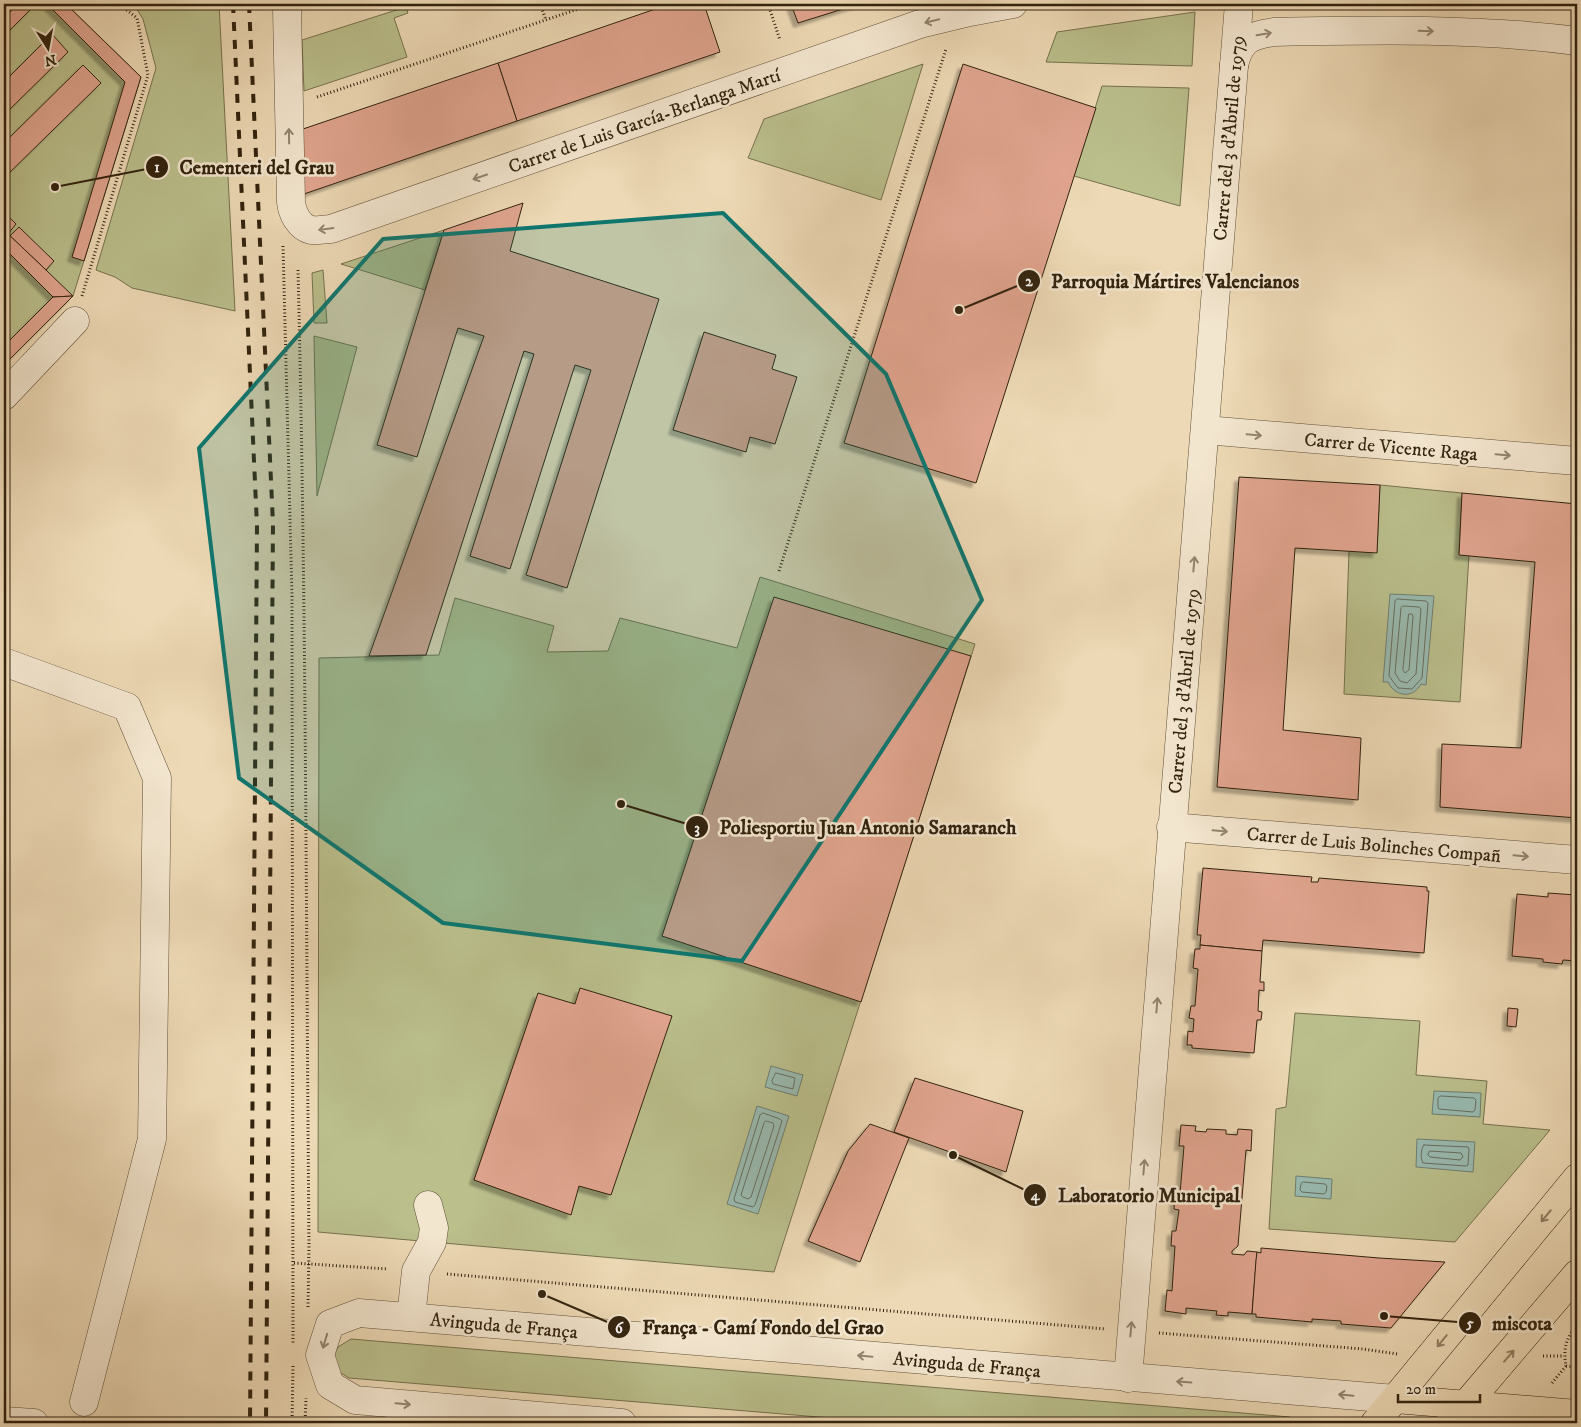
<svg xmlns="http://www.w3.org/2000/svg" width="1581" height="1427" font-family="'IM FELL DW Pica',serif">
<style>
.green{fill:#babf8c;stroke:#76714e}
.water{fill:#99bab0;stroke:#707e70}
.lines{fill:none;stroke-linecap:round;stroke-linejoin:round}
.shore{stroke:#666e60;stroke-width:1}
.building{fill:#e0a48e;stroke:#32230f;filter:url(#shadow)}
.minor-casing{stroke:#615038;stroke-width:29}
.major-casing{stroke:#32230f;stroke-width:29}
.path{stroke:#32230f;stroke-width:3;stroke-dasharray:1 2.5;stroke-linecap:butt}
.minor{stroke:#f3e6cf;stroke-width:28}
.major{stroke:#edd9b5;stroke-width:28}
.rail{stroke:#32230f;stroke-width:4;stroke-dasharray:9 9;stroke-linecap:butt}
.oneway{stroke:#92846f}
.oneway2{stroke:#907e62}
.marked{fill:#0f766e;fill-opacity:0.2;stroke:#0f766e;stroke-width:4;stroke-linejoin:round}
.labels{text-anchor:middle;stroke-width:5;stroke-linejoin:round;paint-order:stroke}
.street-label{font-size:19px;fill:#32230f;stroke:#f3e6cf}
.leader{fill:none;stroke:#32230f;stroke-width:2}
.callout-dot{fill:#32230f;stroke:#f3e6cf;stroke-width:2}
.mark-label{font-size:15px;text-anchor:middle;font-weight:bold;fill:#fff}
.callout-label{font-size:20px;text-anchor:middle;font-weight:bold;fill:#32230f;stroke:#f3e6cf;stroke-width:5;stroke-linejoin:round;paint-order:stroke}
</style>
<defs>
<filter id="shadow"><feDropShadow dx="-4.5" dy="4.5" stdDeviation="1" flood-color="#0004"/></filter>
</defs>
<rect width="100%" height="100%" fill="#edd9b5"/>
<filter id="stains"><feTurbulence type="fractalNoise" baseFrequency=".004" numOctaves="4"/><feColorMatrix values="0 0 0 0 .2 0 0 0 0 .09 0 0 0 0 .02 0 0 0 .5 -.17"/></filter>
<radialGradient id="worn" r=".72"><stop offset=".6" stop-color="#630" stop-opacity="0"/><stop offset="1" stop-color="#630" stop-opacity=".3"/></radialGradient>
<!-- green -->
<g class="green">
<path d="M 18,4 L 66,4 L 141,77 L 73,296 L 4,365 L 4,17 Z"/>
<path d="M 131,4 L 219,4 L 235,311 L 132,288 L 115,277 L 96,270 L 156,68 L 143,19 L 135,6 Z"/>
<path d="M 406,7 L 408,13 L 394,18 L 407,57 L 304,91 L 302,40 Z"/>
<path d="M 1195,12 L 1192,66 L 1046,62 L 1057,32 Z"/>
<path d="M 923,64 L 881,200 L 748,158 L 764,119 Z"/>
<path d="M 1102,86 L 1189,88 L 1180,206 L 1074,176 Z"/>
<path d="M 444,230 L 425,290 L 341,264 Z"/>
<path d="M 323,270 L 327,323 L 314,323 L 312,273 Z"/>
<path d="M 314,336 L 357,347 L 317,496 Z"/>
<path d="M 1380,485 L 1462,493 L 1459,554 L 1469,555 L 1460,702 L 1344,694 L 1349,551 L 1377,552 Z"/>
<path d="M 760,577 L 975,644 L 774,1272 L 318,1232 L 319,658 L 439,655 L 455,598 L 554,626 L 547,652 L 608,651 L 620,618 L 737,648 Z"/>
<path d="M 1295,1013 L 1420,1021 L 1416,1075 L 1487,1081 L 1483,1124 L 1550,1130 L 1455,1242 L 1269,1229 L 1276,1109 L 1286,1107 Z"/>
<path d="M 351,1339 L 1290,1417 L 1285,1423 L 891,1423 L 349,1378 L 338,1371 L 332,1358 L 338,1347 Z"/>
</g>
<!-- water -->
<g class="water">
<path d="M 1390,594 L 1434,596 L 1426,685 L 1421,684 C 1413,699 1395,697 1388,682 L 1383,682 Z"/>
<path d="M 771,1066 L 803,1075 L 797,1096 L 765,1087 Z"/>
<path d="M 1434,1091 L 1481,1093 L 1480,1117 L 1432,1114 Z"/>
<path d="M 757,1106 L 789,1116 L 758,1214 L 727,1204 Z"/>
<path d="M 1417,1139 L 1475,1142 L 1473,1172 L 1416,1167 Z"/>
<path d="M 1296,1176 L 1332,1179 L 1331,1199 L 1295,1196 Z"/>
</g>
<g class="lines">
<!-- shore -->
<g class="shore">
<path d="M 1398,599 L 1426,601 L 1428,603 L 1422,678 L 1412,689 L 1398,688 L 1389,676 L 1395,601 Z"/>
<path d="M 1403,606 L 1419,607 L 1421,609 L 1416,674 L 1407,683 L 1400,681 L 1395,673 L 1401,608 Z"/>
<path d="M 1409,614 L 1412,614 L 1413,616 L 1409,670 L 1405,673 L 1403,670 Z"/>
<path d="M 776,1073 L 795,1078 L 793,1089 L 773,1084 L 772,1081 Z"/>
<path d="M 1441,1096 L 1474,1098 L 1476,1100 L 1475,1110 L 1473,1112 L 1439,1109 L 1438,1107 L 1438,1098 Z"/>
<path d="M 763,1113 L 780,1119 L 782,1121 L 755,1205 L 753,1207 L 735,1202 L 734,1199 L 760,1115 Z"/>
<path d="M 766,1121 L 773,1123 L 774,1126 L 751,1197 L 748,1199 L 743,1197 L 741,1195 L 764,1123 Z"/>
<path d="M 1424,1145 L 1468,1147 L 1469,1149 L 1468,1165 L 1466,1166 L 1423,1163 C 1420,1159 1421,1148 1424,1145 Z"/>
<path d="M 1430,1151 L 1461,1153 L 1463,1157 L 1460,1160 L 1430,1157 L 1428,1155 Z"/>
<path d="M 1303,1182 L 1325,1184 L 1327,1186 L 1326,1192 L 1324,1194 L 1302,1192 L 1300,1190 L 1301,1184 Z"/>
</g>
</g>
<!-- building -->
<g class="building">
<path d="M 18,4 L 36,4 L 4,36 L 4,18 Z"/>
<path d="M 47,4 L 66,4 L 141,77 L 84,261 L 72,257 L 125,82 Z"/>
<path d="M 670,4 L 704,4 L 720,52 L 517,121 L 498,63 Z"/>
<path d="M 791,4 L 859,4 L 798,23 Z"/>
<path d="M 52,34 L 68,52 L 4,115 L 4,82 Z"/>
<path d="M 498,63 L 517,121 L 304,194 L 300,130 Z"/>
<path d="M 963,64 L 1096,108 L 976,483 L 844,443 Z"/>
<path d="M 83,65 L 101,83 L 4,178 L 4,143 Z"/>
<path d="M 523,203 L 510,251 L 659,299 L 567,588 L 526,575 L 591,370 L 575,365 L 510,569 L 470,556 L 534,354 L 524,351 L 426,655 L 369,656 L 484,336 L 458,328 L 417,457 L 377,445 L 444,230 Z"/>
<path d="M 4,212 L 16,224 L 8,234 L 4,230 Z"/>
<path d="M 19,227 L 54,261 L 46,270 L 10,236 Z"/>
<path d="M 4,230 L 46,270 L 73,296 L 53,297 L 4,248 Z"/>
<path d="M 73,296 L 4,365 L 4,346 L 53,297 Z"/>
<path d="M 704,332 L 776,355 L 772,369 L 797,377 L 775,444 L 750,437 L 746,452 L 673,430 Z"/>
<path d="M 1239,477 L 1380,485 L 1377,553 L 1295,548 L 1283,730 L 1361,738 L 1358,800 L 1217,787 Z"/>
<path d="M 1462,493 L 1577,504 L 1577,818 L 1440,807 L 1442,744 L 1521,748 L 1535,562 L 1459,555 Z"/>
<path d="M 774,597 L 971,656 L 861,1002 L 662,936 Z"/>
<path d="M 1203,868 L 1312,877 L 1311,882 L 1318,882 L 1319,878 L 1427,887 L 1427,891 L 1429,891 L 1424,953 L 1263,940 L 1262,951 L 1200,945 L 1201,935 L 1197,935 Z"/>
<path d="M 1548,893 L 1576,895 L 1575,899 L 1577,899 L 1577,961 L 1563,960 L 1562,964 L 1543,962 L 1543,959 L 1512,956 L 1517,894 L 1548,897 Z"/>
<path d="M 1200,945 L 1262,951 L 1260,982 L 1264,982 L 1264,991 L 1259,990 L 1258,1011 L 1262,1012 L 1261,1020 L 1257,1020 L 1254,1053 L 1192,1048 L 1192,1045 L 1187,1045 L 1188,1031 L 1193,1032 L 1194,1019 L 1189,1018 L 1191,1006 L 1195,1006 L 1198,969 L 1193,968 L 1195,949 L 1200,949 Z"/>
<path d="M 580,988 L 672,1016 L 611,1195 L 579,1186 L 571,1215 L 474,1180 L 538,993 L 575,1004 Z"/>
<path d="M 1508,1008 L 1518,1009 L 1516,1027 L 1507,1026 Z"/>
<path d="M 915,1078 L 1023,1111 L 1006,1172 L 894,1132 Z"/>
<path d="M 870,1124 L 909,1138 L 860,1262 L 808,1241 L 848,1151 Z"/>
<path d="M 1181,1125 L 1196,1126 L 1195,1131 L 1206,1132 L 1207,1129 L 1226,1130 L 1226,1134 L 1237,1135 L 1238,1129 L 1252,1130 L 1251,1151 L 1246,1150 L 1238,1246 L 1232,1251 L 1232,1254 L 1244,1255 L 1247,1251 L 1257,1252 L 1252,1314 L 1228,1312 L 1228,1316 L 1216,1315 L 1217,1311 L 1186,1308 L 1186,1314 L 1165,1311 L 1167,1290 L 1172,1291 L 1175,1246 L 1171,1246 L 1172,1231 L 1176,1231 L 1179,1210 L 1174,1209 L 1175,1193 L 1180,1194 L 1184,1146 L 1179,1146 Z"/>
<path d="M 1261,1248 L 1379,1258 L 1445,1262 L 1391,1328 L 1341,1324 L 1341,1321 L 1312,1319 L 1312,1322 L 1256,1317 L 1256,1314 L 1252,1314 L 1256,1260 L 1257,1252 L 1261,1253 Z"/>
</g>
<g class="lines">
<defs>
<g id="minor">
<path d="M 289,4 L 287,9 L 291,202 C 292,213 299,227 311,230 C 317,231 325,229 331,229 L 920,24 L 970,12 L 1013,4"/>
<path d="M 1234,65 C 1240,40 1250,35 1274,32 C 1375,30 1477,28 1577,41"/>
<path d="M 4,396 L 75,321"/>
<path d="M 1205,430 L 1577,461"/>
<path d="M 4,662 L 127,707 L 157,778 L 152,1139 L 84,1402"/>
<path d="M 1171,827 L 1577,860"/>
<path d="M 411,1317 L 416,1271 L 432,1242 L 434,1228 L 428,1205"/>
<path d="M 1128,1378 L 1239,4"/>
<path d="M 4,1421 L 34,1423"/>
<path d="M 622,1423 L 355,1400 L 330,1385 L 320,1355 L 330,1324 L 359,1313 L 1395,1399"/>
</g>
<g id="major">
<path d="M 1395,1399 L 1577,1414"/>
<path d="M 1375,1423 L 1577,1178"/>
<path d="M 1450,1423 L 1577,1274"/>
</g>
</defs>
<!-- minor casing -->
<use href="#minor" class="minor-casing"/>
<!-- major casing -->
<use href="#major" class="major-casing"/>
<!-- path -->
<g class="path">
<path d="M 540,4 L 546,20"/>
<path d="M 768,4 L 780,40"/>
<path d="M 317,97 L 593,4"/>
<path d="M 283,246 L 292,596 L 293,1343"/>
<path d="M 298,270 C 306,595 306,920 309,1245 L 308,1307"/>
<path d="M 82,296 L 148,75 L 137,18 L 119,4"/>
<path d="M 779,571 L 946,49"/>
<path d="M 294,1263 L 388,1269"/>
<path d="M 447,1274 L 1106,1329"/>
<path d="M 1159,1333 L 1363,1349 L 1397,1354"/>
<path d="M 1543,1356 L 1564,1356"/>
<path d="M 1566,1366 L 1577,1367"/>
<path d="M 1552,1383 L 1566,1366 C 1563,1349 1566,1338 1577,1325"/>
<path d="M 292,1423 L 293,1366"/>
<path d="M 305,1423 L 306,1398"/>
</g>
<!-- minor -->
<use href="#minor" class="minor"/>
<!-- major -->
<use href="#major" class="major"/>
<!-- rail -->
<g class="rail">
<path d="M 233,4 L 257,526 L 250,1423"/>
<path d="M 249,4 L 273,524 L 266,1423"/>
</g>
</g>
<!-- one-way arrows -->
<defs><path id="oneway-shaft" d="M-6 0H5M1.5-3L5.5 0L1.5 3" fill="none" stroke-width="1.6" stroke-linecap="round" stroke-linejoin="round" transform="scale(1.25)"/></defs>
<g class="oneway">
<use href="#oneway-shaft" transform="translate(932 21) rotate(166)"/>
<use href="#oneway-shaft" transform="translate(1426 31) rotate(2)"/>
<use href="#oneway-shaft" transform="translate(1264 34) rotate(-10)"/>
<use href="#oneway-shaft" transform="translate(289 136) rotate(-91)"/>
<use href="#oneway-shaft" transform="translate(480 177) rotate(161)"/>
<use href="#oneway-shaft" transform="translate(326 229) rotate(172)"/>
<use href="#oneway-shaft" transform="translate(1254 435) rotate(5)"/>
<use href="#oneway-shaft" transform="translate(1503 455) rotate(5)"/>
<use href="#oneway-shaft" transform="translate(1194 564) rotate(-85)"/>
<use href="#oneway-shaft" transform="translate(1220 831) rotate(5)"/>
<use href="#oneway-shaft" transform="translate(1521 856) rotate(5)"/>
<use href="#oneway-shaft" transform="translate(1157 1005) rotate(-85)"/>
<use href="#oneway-shaft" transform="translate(1144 1167) rotate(-85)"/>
<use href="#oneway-shaft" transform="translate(1131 1329) rotate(-85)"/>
<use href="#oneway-shaft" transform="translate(325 1341) rotate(107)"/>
<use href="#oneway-shaft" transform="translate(865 1356) rotate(-175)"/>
<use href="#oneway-shaft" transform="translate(1184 1382) rotate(-176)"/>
<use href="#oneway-shaft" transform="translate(1346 1395) rotate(-175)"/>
<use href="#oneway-shaft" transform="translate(403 1404) rotate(5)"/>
</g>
<g class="oneway2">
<use href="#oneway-shaft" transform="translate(1546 1216) rotate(130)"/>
<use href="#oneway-shaft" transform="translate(1442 1341) rotate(129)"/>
<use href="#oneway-shaft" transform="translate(1509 1356) rotate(-49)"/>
</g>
<!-- marked area -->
<path class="marked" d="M 723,213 L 886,374 L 982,600 L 742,961 L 443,923 L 239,778 L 199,448 L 383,239 Z"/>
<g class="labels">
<!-- street labels -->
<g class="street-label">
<text transform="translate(644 120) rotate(-19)" y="7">Carrer de Luis García-Berlanga Martí</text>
<text transform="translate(1228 138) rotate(-85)" y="7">Carrer del 3 d'Abril de 1979</text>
<text transform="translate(1391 446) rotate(5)" y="7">Carrer de Vicente Raga</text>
<text transform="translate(1183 691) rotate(-85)" y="7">Carrer del 3 d'Abril de 1979</text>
<text transform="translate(1374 844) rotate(5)" y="7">Carrer de Luis Bolinches Compañ</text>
<text transform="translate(504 1325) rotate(5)" y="7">Avinguda de França</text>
<text transform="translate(967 1364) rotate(5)" y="7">Avinguda de França</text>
</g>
</g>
<!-- callouts -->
<path class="leader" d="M55 187L157 167M959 310L1029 281M621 804L697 827M953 1155L1035 1195M1384 1316L1470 1323M542 1294L619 1327"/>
<g class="callout-dot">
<circle cx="55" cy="187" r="5"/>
<circle cx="959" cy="310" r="5"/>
<circle cx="621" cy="804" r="5"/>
<circle cx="953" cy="1155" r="5"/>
<circle cx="1384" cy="1316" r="5"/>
<circle cx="542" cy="1294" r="5"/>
<circle cx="157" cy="167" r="12"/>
<circle cx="1029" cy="281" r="12"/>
<circle cx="697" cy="827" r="12"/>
<circle cx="1035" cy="1195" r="12"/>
<circle cx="1470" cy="1323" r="12"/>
<circle cx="619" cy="1327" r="12"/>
</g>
<g class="mark-label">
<text x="157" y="172">1</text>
<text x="1029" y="286">2</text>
<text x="697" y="833">3</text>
<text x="1035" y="1200">4</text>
<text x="1470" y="1328">5</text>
<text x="619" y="1333">6</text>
</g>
<g class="callout-label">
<text x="257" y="174">Cementeri del Grau</text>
<text x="1175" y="288">Parroquia Mártires Valencianos</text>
<text x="868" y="834">Poliesportiu Juan Antonio Samaranch</text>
<text x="1149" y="1202">Laboratorio Municipal</text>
<text x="1522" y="1330">miscota</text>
<text x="763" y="1334">França - Camí Fondo del Grao</text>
</g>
<!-- margin -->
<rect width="1581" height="1427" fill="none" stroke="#edd9b5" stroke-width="20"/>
<rect x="5" y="5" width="1571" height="1417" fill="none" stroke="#32230f" stroke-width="2.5"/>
<rect x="10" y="10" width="1561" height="1407" fill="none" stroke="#32230f"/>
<!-- north arrow -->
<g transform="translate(48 48) rotate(169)" stroke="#f3e6cf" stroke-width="4" paint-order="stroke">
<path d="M0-4L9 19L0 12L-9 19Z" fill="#32230f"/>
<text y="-8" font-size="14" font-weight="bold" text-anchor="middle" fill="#32230f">N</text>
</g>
<!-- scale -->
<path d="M1398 1394v8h82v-8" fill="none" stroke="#32230f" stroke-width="2.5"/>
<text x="1406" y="1394" font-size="15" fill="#32230f" stroke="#f3e6cf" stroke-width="4" paint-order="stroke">20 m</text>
<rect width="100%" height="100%" filter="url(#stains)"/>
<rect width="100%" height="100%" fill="url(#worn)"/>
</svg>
